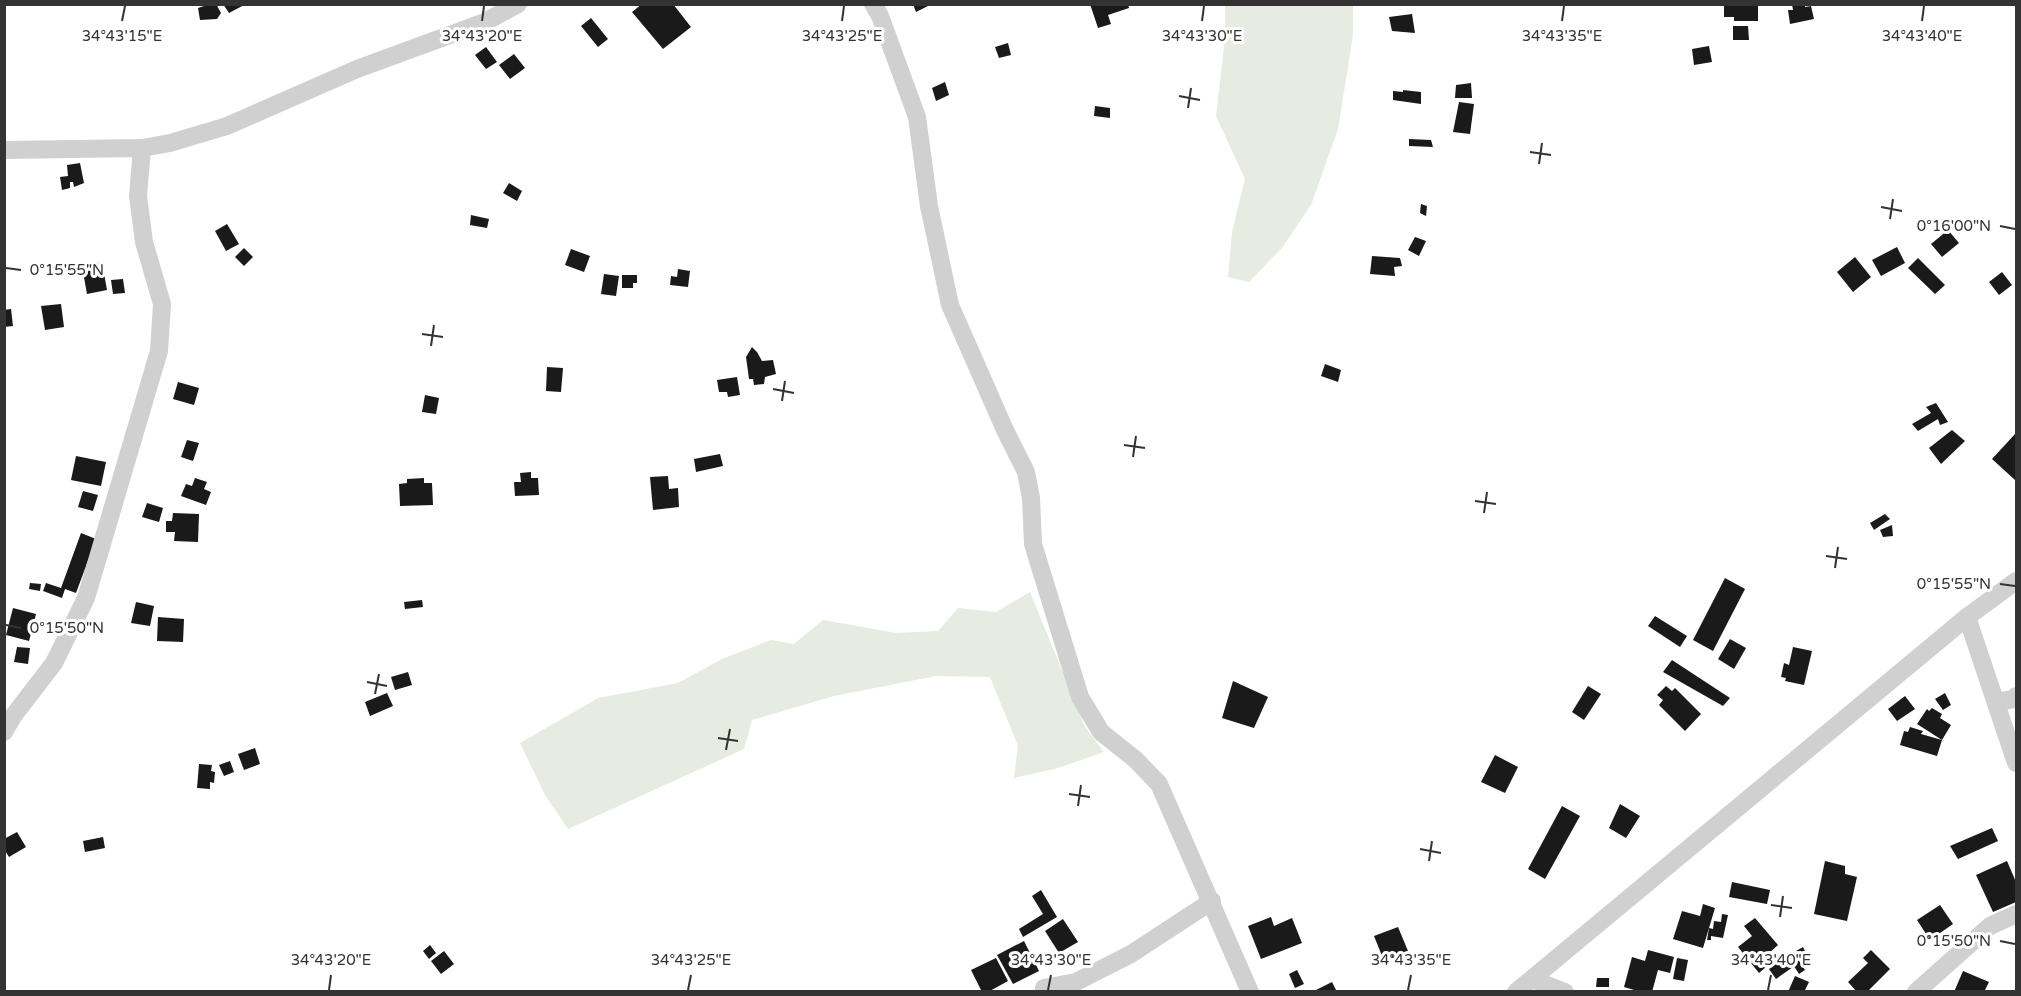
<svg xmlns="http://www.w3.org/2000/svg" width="2021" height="996" font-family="'Varela Round',sans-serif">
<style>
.green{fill:#e6ecdf}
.building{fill:#1a1a1a}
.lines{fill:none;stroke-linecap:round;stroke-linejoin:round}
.minor{stroke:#d0d0d0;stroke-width:18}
.ticks{fill:none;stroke:#333;stroke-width:2}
.ticks-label{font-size:15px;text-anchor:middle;fill:#333;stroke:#fff;stroke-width:6;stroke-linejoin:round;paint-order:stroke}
</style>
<rect width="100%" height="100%" fill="#fff"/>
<!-- green -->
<g class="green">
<path d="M 1225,5 L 1353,5 L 1353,35 L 1338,129 L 1311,205 L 1282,248 L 1249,282 L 1228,277 L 1232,232 L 1245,179 L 1216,116 L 1225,38 Z"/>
<path d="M 1030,592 L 1085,727 L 1104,752 L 1058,768 L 1014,778 L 1018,746 L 990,677 L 936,676 L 834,696 L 752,720 L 744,749 L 568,829 L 545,795 L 520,743 L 598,698 L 678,683 L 722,659 L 771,640 L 794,644 L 823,620 L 897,633 L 938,631 L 958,608 L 996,612 Z"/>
</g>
<!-- building -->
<g class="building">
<path d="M 210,4 L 216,4 L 221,13 L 217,19 L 200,20 L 198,8 Z"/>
<path d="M 223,4 L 246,4 L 229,13 Z"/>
<path d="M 642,4 L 673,4 L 691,27 L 663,49 L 632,12 Z"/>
<path d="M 913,4 L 932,4 L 916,12 Z"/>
<path d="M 1090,4 L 1128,4 L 1129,8 L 1108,15 L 1111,24 L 1098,28 Z"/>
<path d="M 1729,4 L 1758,4 L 1758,21 L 1734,21 L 1734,17 L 1724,17 L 1724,5 Z"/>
<path d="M 1792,4 L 1805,4 L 1805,7 L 1811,6 L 1814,19 L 1790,24 L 1788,10 L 1793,10 Z"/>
<path d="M 1412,14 L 1415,33 L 1392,31 L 1389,17 Z"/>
<path d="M 591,18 L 608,39 L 598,47 L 581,26 Z"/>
<path d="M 1733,26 L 1748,26 L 1749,40 L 1733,40 Z"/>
<path d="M 1008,43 L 1011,55 L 999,58 L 995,47 Z"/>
<path d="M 1709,46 L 1712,62 L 1694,65 L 1692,49 Z"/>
<path d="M 486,47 L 497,62 L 486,69 L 475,55 Z"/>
<path d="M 514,54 L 525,68 L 510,79 L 499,65 Z"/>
<path d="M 945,82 L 949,95 L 936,101 L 932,88 Z"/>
<path d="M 1471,83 L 1472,98 L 1455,98 L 1456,85 Z"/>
<path d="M 1403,90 L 1421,92 L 1421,104 L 1393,100 L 1393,91 L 1403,92 Z"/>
<path d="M 1459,102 L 1474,104 L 1470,134 L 1453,132 Z"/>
<path d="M 1095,106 L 1110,108 L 1110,118 L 1094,116 Z"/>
<path d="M 1409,139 L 1431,140 L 1433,147 L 1409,146 Z"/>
<path d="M 80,163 L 84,183 L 74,187 L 73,182 L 70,182 L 70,188 L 62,190 L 60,177 L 68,176 L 67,165 Z"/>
<path d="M 509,183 L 522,191 L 517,201 L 503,193 Z"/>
<path d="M 1421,204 L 1427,206 L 1426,216 L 1420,213 Z"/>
<path d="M 471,215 L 489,219 L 487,228 L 470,225 Z"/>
<path d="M 227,224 L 239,244 L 226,251 L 215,231 Z"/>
<path d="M 1948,230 L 1959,243 L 1942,257 L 1931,244 Z"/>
<path d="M 1415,237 L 1426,241 L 1419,256 L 1408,250 Z"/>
<path d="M 1897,247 L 1905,263 L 1881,276 L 1872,260 Z"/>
<path d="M 244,248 L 253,257 L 244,266 L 235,257 Z"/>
<path d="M 571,249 L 590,256 L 584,272 L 565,265 Z"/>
<path d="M 1372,256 L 1400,258 L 1402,266 L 1394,267 L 1395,276 L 1370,274 Z"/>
<path d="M 1855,257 L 1871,277 L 1853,292 L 1837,272 Z"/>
<path d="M 1918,258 L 1945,285 L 1935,294 L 1908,268 Z"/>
<path d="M 102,262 L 107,290 L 87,294 L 82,266 Z"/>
<path d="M 678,269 L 690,271 L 688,287 L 670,285 L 671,276 L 677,277 Z"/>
<path d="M 2002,272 L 2012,285 L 1999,295 L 1989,282 Z"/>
<path d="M 604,274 L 619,276 L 616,296 L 601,294 Z"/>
<path d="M 622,275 L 637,275 L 637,283 L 633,283 L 633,288 L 622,288 Z"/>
<path d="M 123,279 L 125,293 L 113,294 L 111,280 Z"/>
<path d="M 61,304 L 64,327 L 45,330 L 41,306 Z"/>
<path d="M 11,309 L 13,326 L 4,327 L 4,310 Z"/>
<path d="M 752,347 L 757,352 L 762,361 L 773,360 L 776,374 L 765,377 L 764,384 L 754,385 L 753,379 L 749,379 L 746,357 Z"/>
<path d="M 1325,364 L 1341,370 L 1338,382 L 1321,376 Z"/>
<path d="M 547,367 L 563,368 L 561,392 L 546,391 Z"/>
<path d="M 737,377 L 740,395 L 728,397 L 727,392 L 719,392 L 717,380 Z"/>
<path d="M 178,382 L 199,388 L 194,405 L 173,399 Z"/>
<path d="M 425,395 L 439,398 L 436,414 L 422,412 Z"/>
<path d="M 1936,403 L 1948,422 L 1940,425 L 1938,419 L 1918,431 L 1912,424 L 1931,413 L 1926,407 Z"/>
<path d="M 1952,430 L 1965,441 L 1941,464 L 1929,448 Z"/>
<path d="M 2015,434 L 2016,479 L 2015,480 L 1992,459 Z"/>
<path d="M 187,440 L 199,443 L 193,461 L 181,457 Z"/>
<path d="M 720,454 L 723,466 L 696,472 L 694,459 Z"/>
<path d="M 76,456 L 106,462 L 101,486 L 71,480 Z"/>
<path d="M 531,472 L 531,478 L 538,478 L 539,495 L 515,496 L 514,482 L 521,482 L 520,473 Z"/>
<path d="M 668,476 L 669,489 L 678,488 L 679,507 L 653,510 L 650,477 Z"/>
<path d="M 195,478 L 207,482 L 204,489 L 211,492 L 206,505 L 181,496 L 186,484 L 192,486 Z"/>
<path d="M 424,478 L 424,483 L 432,483 L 433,505 L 400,506 L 399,484 L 407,483 L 407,479 Z"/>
<path d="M 83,491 L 98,495 L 93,511 L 78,507 Z"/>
<path d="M 147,503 L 163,508 L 159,522 L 142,517 Z"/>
<path d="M 173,513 L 199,514 L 198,542 L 174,541 L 175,532 L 166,532 L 166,521 L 172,521 Z"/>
<path d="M 1885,514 L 1890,519 L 1874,530 L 1870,523 Z"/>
<path d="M 1892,525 L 1893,536 L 1883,537 L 1880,530 Z"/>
<path d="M 81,533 L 96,539 L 76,593 L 65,589 L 62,598 L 43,591 L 46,583 L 61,588 Z"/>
<path d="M 1725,578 L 1745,589 L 1713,651 L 1693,640 Z"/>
<path d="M 30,583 L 41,584 L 40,591 L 29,589 Z"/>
<path d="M 422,600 L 423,607 L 405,609 L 404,602 Z"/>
<path d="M 136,602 L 154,606 L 150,626 L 131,623 Z"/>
<path d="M 13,608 L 36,614 L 29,641 L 6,635 Z"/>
<path d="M 1655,616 L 1687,636 L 1680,647 L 1648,626 Z"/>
<path d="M 158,617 L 184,619 L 183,642 L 157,641 Z"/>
<path d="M 1730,639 L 1746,648 L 1734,669 L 1718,659 Z"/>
<path d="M 17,647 L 30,648 L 28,664 L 14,662 Z"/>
<path d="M 1793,647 L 1812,651 L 1804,685 L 1785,681 L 1786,678 L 1781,677 L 1784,663 L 1789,665 Z"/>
<path d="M 1672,660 L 1730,698 L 1723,706 L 1663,672 Z"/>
<path d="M 408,672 L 412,685 L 395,690 L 391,677 Z"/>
<path d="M 1233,681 L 1268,697 L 1254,728 L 1222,718 Z"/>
<path d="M 1588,686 L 1601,694 L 1584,720 L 1572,712 Z"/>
<path d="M 1666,686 L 1672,691 L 1675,688 L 1701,714 L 1685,731 L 1659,705 L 1663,700 L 1657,695 Z"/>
<path d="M 387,693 L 393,706 L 370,716 L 365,702 Z"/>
<path d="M 1945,693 L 1951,705 L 1943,710 L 1935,699 Z"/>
<path d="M 1905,696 L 1915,709 L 1897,721 L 1888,709 Z"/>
<path d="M 1932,708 L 1942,714 L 1940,718 L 1951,725 L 1942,740 L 1917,724 L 1927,709 L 1929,711 Z"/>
<path d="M 1910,727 L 1923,731 L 1921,734 L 1942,740 L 1937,756 L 1900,745 L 1904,731 L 1908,732 Z"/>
<path d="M 255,748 L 260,764 L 244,770 L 238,754 Z"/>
<path d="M 1495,755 L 1518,767 L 1505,793 L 1481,782 Z"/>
<path d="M 230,761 L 234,772 L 224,776 L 219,765 Z"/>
<path d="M 199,764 L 212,765 L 211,771 L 215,772 L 214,783 L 210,782 L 210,789 L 197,788 Z"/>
<path d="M 1620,804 L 1640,816 L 1626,838 L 1609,828 Z"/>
<path d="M 1562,806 L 1580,816 L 1545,879 L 1528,869 Z"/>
<path d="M 1992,828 L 1998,841 L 1958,859 L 1950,846 Z"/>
<path d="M 17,832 L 26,847 L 9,857 L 4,849 L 4,839 Z"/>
<path d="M 103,837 L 105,848 L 85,852 L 83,841 Z"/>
<path d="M 1825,861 L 1845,866 L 1845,874 L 1857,877 L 1847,921 L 1814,914 Z"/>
<path d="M 2007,861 L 2016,882 L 2016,902 L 1993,912 L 1976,875 Z"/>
<path d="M 1732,882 L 1770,890 L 1767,904 L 1729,897 Z"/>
<path d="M 1041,890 L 1057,917 L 1023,937 L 1019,929 L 1043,914 L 1032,896 Z"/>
<path d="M 1703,904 L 1715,908 L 1703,948 L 1673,939 L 1682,911 L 1700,916 Z"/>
<path d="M 1940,905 L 1953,924 L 1930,940 L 1917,920 Z"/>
<path d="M 1722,914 L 1728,915 L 1723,938 L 1711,936 L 1711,940 L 1707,940 L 1709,928 L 1713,929 L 1714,921 L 1721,922 Z"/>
<path d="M 1271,917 L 1274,926 L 1292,918 L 1302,943 L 1261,959 L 1248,926 Z"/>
<path d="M 1755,918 L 1778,945 L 1768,954 L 1773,961 L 1759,973 L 1738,947 L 1752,936 L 1744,926 Z"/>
<path d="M 1063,919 L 1078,942 L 1059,953 L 1045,931 Z"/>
<path d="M 1398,927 L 1408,951 L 1384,961 L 1374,936 Z"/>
<path d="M 1024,941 L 1039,971 L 1013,984 L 997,955 Z"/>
<path d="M 430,945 L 436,953 L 429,959 L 423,951 Z"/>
<path d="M 1803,947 L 1810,962 L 1803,965 L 1796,951 Z"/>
<path d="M 1648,950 L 1674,957 L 1670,973 L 1658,970 L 1652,992 L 1641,992 L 1624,987 L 1632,957 L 1645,961 Z"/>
<path d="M 1871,950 L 1890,969 L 1867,992 L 1857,992 L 1848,982 L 1868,963 L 1863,958 Z"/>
<path d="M 444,951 L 454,964 L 441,974 L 431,961 Z"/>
<path d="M 1794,953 L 1805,970 L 1799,974 L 1788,957 Z"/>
<path d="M 1786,957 L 1793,967 L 1776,979 L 1769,969 Z"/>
<path d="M 996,958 L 1008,981 L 988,992 L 982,992 L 971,970 Z"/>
<path d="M 1677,958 L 1688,960 L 1684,981 L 1673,979 Z"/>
<path d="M 1297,970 L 1304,984 L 1295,988 L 1289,974 Z"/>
<path d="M 1963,971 L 1989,982 L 1984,992 L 1954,992 Z"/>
<path d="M 1795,976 L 1809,982 L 1804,992 L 1788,992 Z"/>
<path d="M 1597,978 L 1609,978 L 1609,987 L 1596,987 Z"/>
<path d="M 1332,982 L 1337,992 L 1317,992 L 1316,990 Z"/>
</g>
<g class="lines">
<!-- minor -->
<g class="minor">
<path d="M 873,4 L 880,16 L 917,117 L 929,206 L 950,305 L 1005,430 L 1026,472 L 1031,498 L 1033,544 L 1080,697 L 1101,732 L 1136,760 L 1159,784 L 1250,992"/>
<path d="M 4,150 L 142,148 L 170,143 L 227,126 L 357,69 L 485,22 L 518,4"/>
<path d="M 1967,617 L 2016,763"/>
<path d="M 1996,702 L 2014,699 L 2016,696"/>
<path d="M 4,732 L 14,715 L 54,663 L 86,598 L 159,351 L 162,304 L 144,242 L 138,196 L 142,148"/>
<path d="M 1532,979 L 1565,992"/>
<path d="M 1044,988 L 1076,982 L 1131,954 L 1212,901"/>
<path d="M 1516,992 L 1967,617 L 2016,581"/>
<path d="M 1916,992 L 1990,926 L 2016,914"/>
</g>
</g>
<!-- ticks -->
<path class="ticks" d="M 122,21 L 125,6M 482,21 L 484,6M 842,21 L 844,6M 1202,21 L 1204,6M 1562,21 L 1564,6M 1922,21 L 1924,6M 1179,96 L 1200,100M 1188,108 L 1191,88M 1530,152 L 1551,155M 1539,164 L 1542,143M 1881,207 L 1902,211M 1890,219 L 1893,199M 2000,226 L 2015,229M 6,268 L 21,270M 422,334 L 443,337M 431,346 L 434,325M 773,389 L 794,393M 782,401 L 785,381M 1124,445 L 1145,448M 1133,457 L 1136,436M 1475,501 L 1496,504M 1484,513 L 1487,492M 1826,556 L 1847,559M 1835,568 L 1838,547M 2000,584 L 2015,586M 6,625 L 21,628M 367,682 L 387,686M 375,694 L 379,674M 718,738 L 738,741M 726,750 L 730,729M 1069,794 L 1090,797M 1078,806 L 1081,785M 1420,849 L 1441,853M 1429,861 L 1432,841M 1771,905 L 1792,908M 1780,917 L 1783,896M 2000,941 L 2015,944M 329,990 L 331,975M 688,990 L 691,975M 1048,990 L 1051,975M 1408,990 L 1411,975M 1768,990 L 1771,975"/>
<g class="ticks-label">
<text x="122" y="41">34°43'15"E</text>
<text x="482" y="41">34°43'20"E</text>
<text x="842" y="41">34°43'25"E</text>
<text x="1202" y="41">34°43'30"E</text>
<text x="1562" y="41">34°43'35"E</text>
<text x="1922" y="41">34°43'40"E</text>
<text x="1954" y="231">0°16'00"N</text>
<text x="67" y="275">0°15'55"N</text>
<text x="1954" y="589">0°15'55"N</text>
<text x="67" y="633">0°15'50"N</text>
<text x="1954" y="946">0°15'50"N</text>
<text x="331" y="965">34°43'20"E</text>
<text x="691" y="965">34°43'25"E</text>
<text x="1051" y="965">34°43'30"E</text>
<text x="1411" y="965">34°43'35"E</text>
<text x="1771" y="965">34°43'40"E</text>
</g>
<!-- border -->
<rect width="2021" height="996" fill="none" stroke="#333333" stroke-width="12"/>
</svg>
